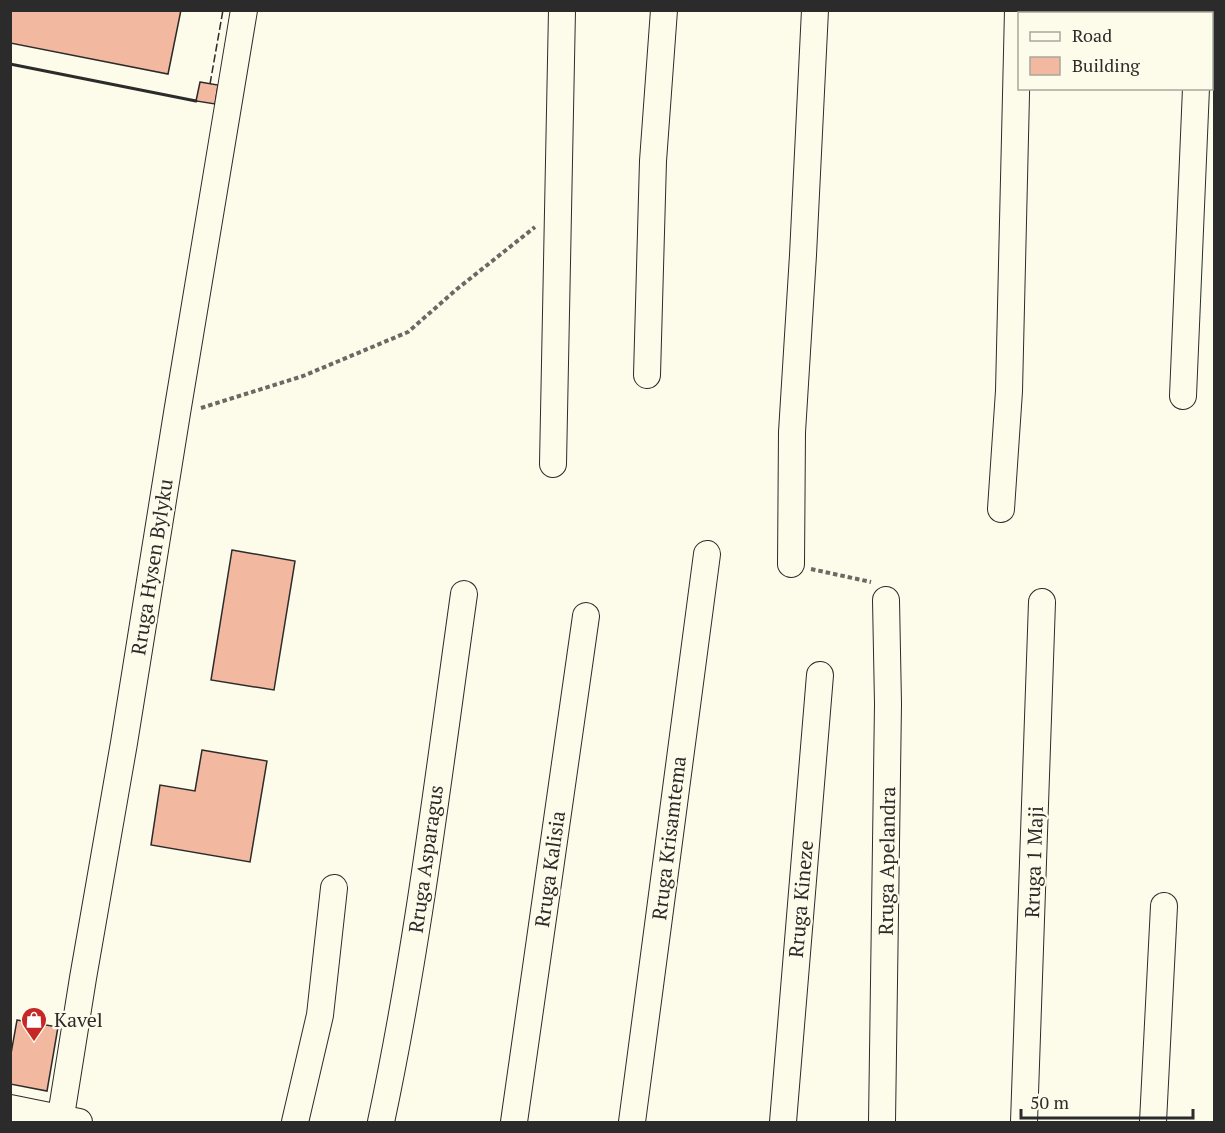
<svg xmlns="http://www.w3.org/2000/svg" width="1225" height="1133" font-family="'PT Serif',serif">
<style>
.building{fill:#f2b8a0;stroke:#2b2b2b;stroke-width:1.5}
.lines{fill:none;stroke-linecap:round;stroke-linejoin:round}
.minor-casing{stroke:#2b2b2b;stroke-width:28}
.path{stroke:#6a6964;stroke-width:4;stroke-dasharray:4.5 3;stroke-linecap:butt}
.minor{stroke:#fdfbea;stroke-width:26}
.fence{stroke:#2b2b2b;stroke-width:1.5;stroke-dasharray:8 3;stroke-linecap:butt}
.wall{stroke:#2b2b2b;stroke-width:3}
.labels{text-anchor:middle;stroke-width:4.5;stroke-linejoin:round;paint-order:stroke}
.street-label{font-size:20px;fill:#2b2b2b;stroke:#fdfbea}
.poi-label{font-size:20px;fill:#2b2b2b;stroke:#fdfbea;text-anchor:start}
</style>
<rect width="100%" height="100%" fill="#fdfbea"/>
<!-- building -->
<g class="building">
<path d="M 10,10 L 181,10 L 168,74 L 10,43 Z"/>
<path d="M 200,82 L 218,85 L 215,104 L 196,101 Z"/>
<path d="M 232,550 L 295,561 L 274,690 L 211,680 Z"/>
<path d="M 202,750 L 267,761 L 250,862 L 151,845 L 160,785 L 195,791 Z"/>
<path d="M 17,1020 L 58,1027 L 47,1091 L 10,1084 L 10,1059 Z"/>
</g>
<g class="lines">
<defs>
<g id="minor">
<path d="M 1201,14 L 1201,10"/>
<path d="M 647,375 L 653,161 L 664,10"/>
<path d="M 1183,396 L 1196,88"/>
<path d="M 553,464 L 562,10"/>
<path d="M 1001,509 L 1009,391 L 1018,10"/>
<path d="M 791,564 L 792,432 L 803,255 L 815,10"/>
<path d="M 10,1108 L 79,1122"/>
<path d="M 60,1122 L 83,978 L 124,743 L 177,413 L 244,10"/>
<path d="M 295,1122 L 320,1015 L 334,888"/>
<path d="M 381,1122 C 418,948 439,771 464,594"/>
<path d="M 514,1122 L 586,616"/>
<path d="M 632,1122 L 707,554"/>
<path d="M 783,1122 L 820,675"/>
<path d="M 882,1122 L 888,704 L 886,600"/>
<path d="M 1024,1122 L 1042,602"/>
<path d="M 1153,1122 L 1164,906"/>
</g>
</defs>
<!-- minor casing -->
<use href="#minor" class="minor-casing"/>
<!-- path -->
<g class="path">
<path d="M 201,408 L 303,376 L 408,332 L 457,289 L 535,227"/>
<path d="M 811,569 L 871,582"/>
</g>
<!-- minor -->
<use href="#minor" class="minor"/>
<!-- fence -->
<path class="fence" d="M 210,84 L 223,10"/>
<!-- wall -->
<path class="wall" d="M 10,64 L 196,101"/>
</g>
<!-- icons -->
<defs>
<symbol id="shop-pin" viewBox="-11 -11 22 30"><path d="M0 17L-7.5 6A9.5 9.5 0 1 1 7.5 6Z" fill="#c62828" stroke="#fdfbea"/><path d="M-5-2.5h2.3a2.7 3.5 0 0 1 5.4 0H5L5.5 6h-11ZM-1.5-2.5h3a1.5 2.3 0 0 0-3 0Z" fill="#fff"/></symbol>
</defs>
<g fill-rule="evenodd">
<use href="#shop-pin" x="19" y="1005" width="30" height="40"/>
</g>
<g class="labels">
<!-- street labels -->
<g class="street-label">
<text transform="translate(152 567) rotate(-81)" y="7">Rruga Hysen Bylyku</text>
<text transform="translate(669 838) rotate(-83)" y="7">Rruga Krisamtema</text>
<text transform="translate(426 859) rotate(-82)" y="7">Rruga Asparagus</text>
<text transform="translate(887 861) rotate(-89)" y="7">Rruga Apelandra</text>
<text transform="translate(1034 862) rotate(-88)" y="7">Rruga 1 Maji</text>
<text transform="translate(550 869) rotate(-82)" y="7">Rruga Kalisia</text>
<text transform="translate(801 899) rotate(-85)" y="7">Rruga Kineze</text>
</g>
<!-- poi labels -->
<g class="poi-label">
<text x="54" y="1027">Kavel</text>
</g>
</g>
<!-- border -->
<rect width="1225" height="1133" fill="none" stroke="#2b2b2b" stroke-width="24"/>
<!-- legend -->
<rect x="1018" y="12" width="195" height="78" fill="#fdfbea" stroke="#a9a89e" stroke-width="1.5"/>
<rect x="1030" y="32" width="30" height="9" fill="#fdfbea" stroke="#a9a89e" stroke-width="1.5"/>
<text x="1072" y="42" font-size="18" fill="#2b2b2b">Road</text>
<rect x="1030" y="57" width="30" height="18" fill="#f2b8a0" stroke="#a9a89e" stroke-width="1.5"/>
<text x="1072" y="72" font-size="18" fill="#2b2b2b">Building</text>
<!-- scale -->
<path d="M1021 1109v9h172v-9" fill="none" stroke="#2b2b2b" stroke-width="3"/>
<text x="1030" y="1109" font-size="18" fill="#2b2b2b" stroke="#fdfbea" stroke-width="4.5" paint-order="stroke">50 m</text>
</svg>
